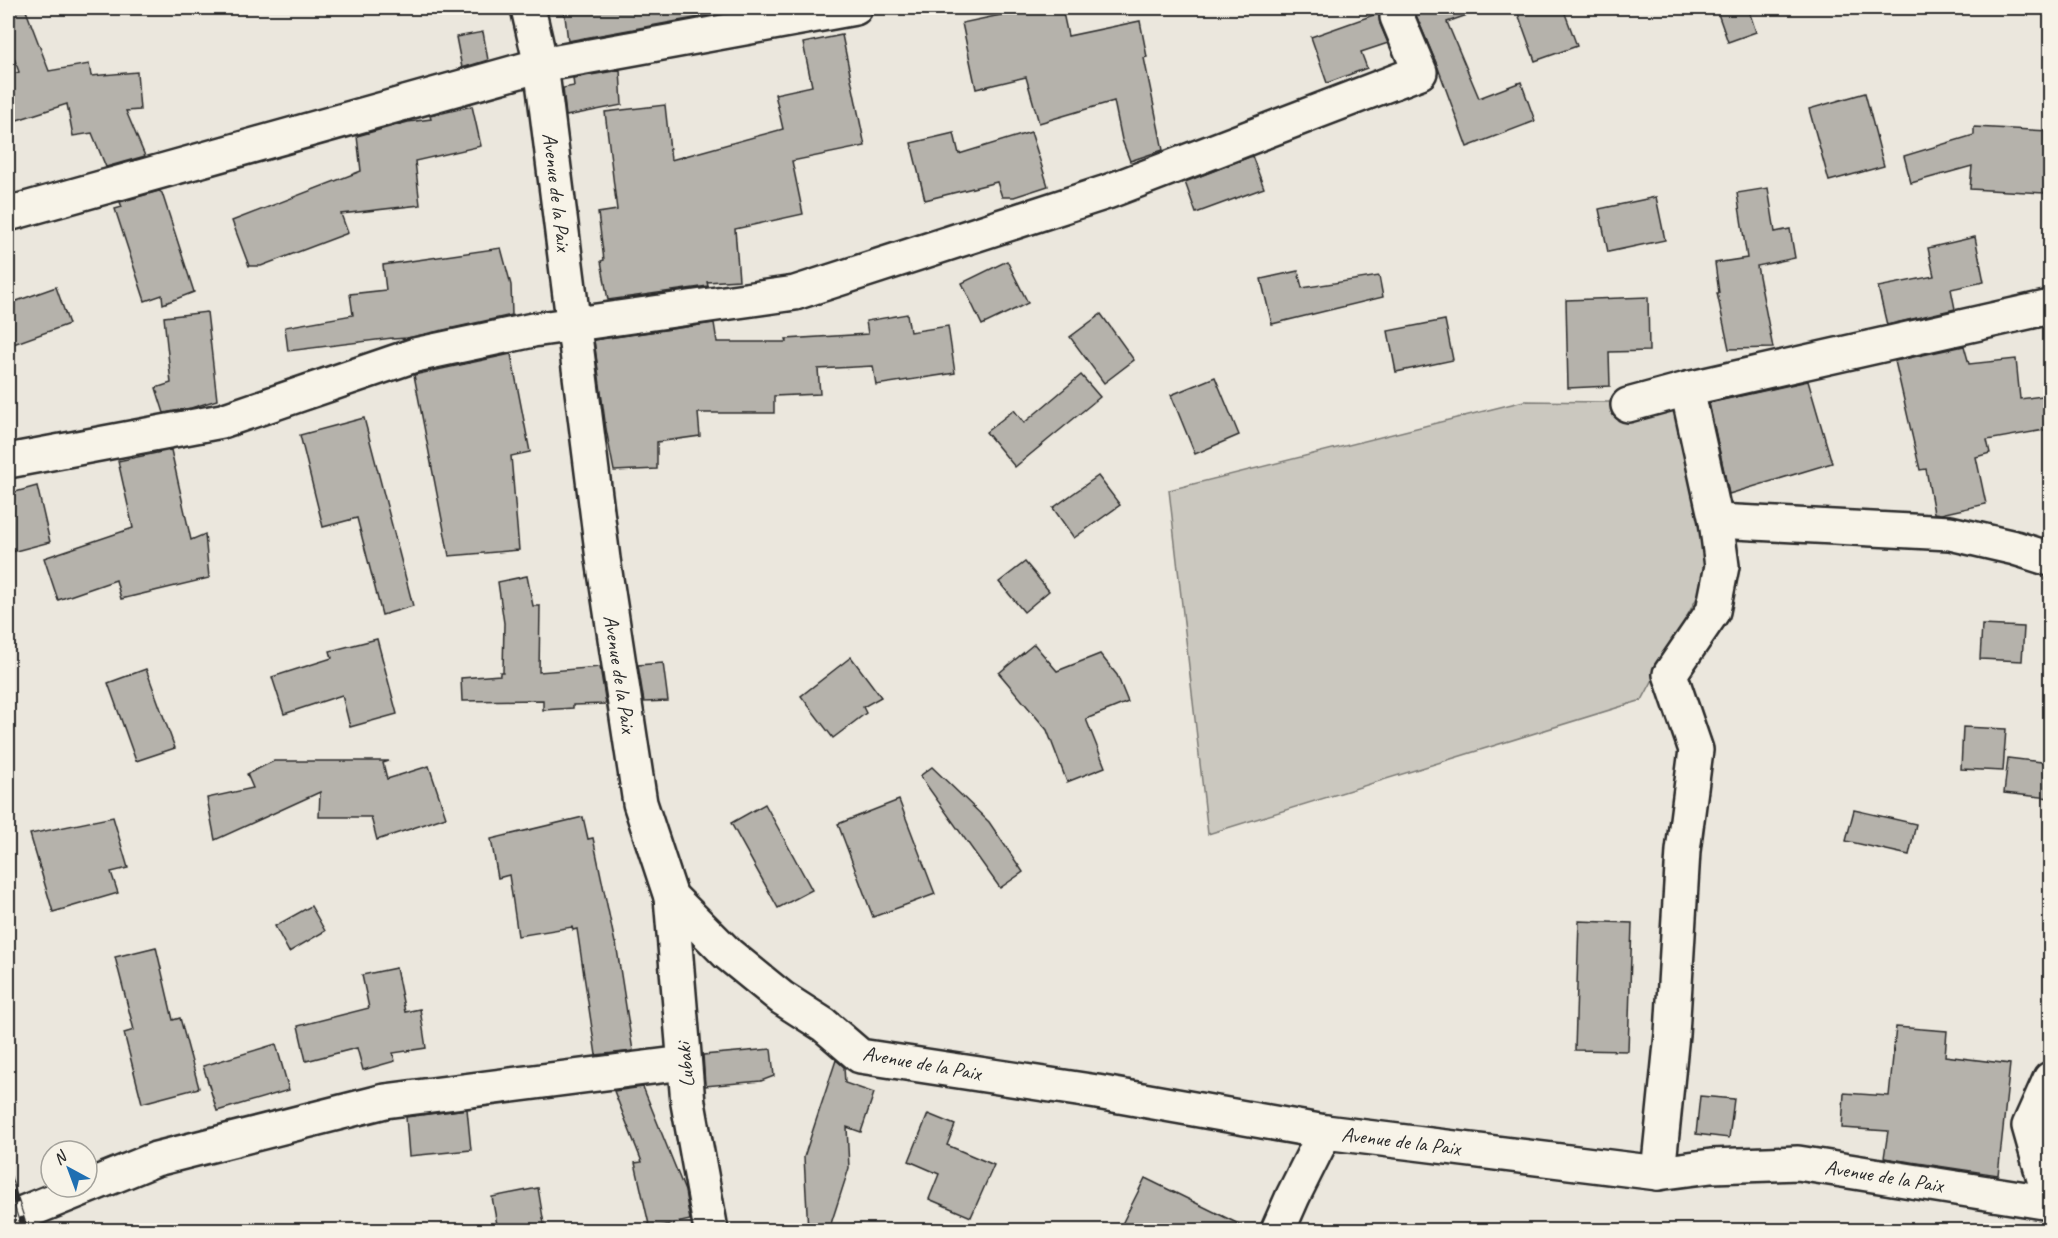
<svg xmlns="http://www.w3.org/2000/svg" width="2058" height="1238" font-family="Caveat,sans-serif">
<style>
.green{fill:#cbc8bf;stroke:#7b7a75;stroke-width:1.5}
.building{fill:#b5b2ab;stroke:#2b2b2b;stroke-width:1.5}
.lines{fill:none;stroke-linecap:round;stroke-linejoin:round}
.minor-casing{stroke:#2b2b2b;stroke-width:38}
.minor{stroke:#f7f3e8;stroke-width:33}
.rail-casing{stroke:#2b2b2b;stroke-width:7}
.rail{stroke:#f7f3e8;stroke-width:4.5;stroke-dasharray:14;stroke-linecap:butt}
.labels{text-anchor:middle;stroke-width:4.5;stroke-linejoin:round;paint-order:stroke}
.street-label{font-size:21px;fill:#2b2b2b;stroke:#f7f3e8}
</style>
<rect width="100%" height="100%" fill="#ebe7dd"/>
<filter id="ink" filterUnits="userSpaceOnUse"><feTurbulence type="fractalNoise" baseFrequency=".0167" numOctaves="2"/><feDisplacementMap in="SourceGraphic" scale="12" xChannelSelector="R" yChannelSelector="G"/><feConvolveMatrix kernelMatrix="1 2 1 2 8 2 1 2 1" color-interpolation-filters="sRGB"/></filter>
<g filter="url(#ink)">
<!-- green -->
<path class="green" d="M 1524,401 L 1684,403 L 1715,564 L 1642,700 L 1208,834 L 1169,490 Z"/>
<!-- building -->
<g class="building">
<path d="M 8,8 L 25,8 L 49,71 L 89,64 L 91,76 L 137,72 L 140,110 L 126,111 L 145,156 L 106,167 L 92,133 L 73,136 L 67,104 L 14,121 L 8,102 L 8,76 L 19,72 L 8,41 Z"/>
<path d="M 564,8 L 738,8 L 738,10 L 568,41 Z"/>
<path d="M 1034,8 L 1062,8 L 1068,36 L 1140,21 L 1147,57 L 1144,58 L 1163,150 L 1130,161 L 1122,140 L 1114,101 L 1039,123 L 1026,77 L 976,89 L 962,23 Z"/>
<path d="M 1413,8 L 1475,8 L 1476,12 L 1447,22 L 1479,98 L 1521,82 L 1535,121 L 1467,147 L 1437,65 Z"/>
<path d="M 1516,8 L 1563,8 L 1577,46 L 1535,61 Z"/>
<path d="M 1716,8 L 1748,8 L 1756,32 L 1728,42 Z"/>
<path d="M 1379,13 L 1380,24 L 1388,43 L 1361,52 L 1367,68 L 1327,83 L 1311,37 Z"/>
<path d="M 483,32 L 488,60 L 462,68 L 456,37 Z"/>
<path d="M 842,35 L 865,146 L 792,161 L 803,214 L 735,229 L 739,280 L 707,282 L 708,286 L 608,300 L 601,261 L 604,260 L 598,213 L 617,210 L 605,112 L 665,105 L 671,160 L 783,129 L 775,94 L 812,86 L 803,43 Z"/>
<path d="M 620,70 L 622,105 L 566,116 L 563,88 L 574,86 L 573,78 Z"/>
<path d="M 1865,93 L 1884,166 L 1829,181 L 1809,109 Z"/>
<path d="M 472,106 L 481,146 L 415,161 L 420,205 L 341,214 L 348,233 L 261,266 L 249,266 L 232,221 L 361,171 L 357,136 L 408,122 L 431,119 L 430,116 Z"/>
<path d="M 1974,127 L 2049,131 L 2045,193 L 1970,189 L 1972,166 L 1911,183 L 1904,156 L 1974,135 Z"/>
<path d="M 1031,132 L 1048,186 L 1014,197 L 1002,197 L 997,182 L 925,200 L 911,143 L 954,133 L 959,154 Z"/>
<path d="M 1252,156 L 1264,188 L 1196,213 L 1185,182 Z"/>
<path d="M 1768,188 L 1775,232 L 1790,229 L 1795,258 L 1757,266 L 1773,348 L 1729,349 L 1717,293 L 1719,293 L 1715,263 L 1747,258 L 1737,193 Z"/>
<path d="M 159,191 L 162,193 L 194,292 L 163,304 L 162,295 L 145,301 L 115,209 L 122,207 L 120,202 Z"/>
<path d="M 1656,197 L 1665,240 L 1608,252 L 1599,209 Z"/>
<path d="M 1975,237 L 1984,282 L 1951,289 L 1955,309 L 1887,325 L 1878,287 L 1934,276 L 1928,248 Z"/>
<path d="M 501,248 L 511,285 L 512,315 L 407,338 L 393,339 L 392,338 L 288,351 L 285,327 L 353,315 L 350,294 L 386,290 L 383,265 Z"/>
<path d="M 1007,261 L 1028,303 L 982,325 L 962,283 Z"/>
<path d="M 1298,271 L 1302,288 L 1379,276 L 1383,297 L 1272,324 L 1261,279 Z"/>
<path d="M 56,287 L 69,324 L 8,346 L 8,304 Z"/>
<path d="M 1648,297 L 1649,351 L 1609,352 L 1610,386 L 1568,388 L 1566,300 Z"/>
<path d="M 207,312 L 217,400 L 191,408 L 164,413 L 156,388 L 171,383 L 164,317 Z"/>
<path d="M 907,314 L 910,332 L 948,326 L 955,373 L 876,385 L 873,366 L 818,369 L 820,394 L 774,396 L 774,413 L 698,413 L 700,436 L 657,442 L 657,469 L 614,471 L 606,429 L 594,340 L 714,323 L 717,342 L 787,342 L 786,339 L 868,334 L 866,321 Z"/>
<path d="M 1101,314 L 1134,360 L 1104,383 L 1070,337 Z"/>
<path d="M 1445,320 L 1453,360 L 1396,372 L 1388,331 Z"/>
<path d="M 1964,346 L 1969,364 L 2016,359 L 2020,399 L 2050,395 L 2050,429 L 1987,440 L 1990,453 L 1976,457 L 1986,504 L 1941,514 L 1934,513 L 1926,469 L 1920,470 L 1895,361 Z"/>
<path d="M 511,354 L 530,452 L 511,456 L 519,550 L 449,556 L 414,375 Z"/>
<path d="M 1081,375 L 1100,397 L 1015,467 L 986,432 L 1014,410 L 1024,423 Z"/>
<path d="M 1215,377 L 1239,435 L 1195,454 L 1171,395 Z"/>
<path d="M 1808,381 L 1832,463 L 1729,494 L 1709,403 Z"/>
<path d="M 364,418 L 413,606 L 382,615 L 357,518 L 323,527 L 300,435 Z"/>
<path d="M 171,450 L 191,540 L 205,534 L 209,578 L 121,599 L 116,580 L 58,600 L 44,558 L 133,528 L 118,461 Z"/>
<path d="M 1098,476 L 1120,505 L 1074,538 L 1053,508 Z"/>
<path d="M 37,486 L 50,542 L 8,553 L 8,494 Z"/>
<path d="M 1025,562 L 1049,591 L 1024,612 L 999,582 Z"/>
<path d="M 527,576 L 533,606 L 540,606 L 539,672 L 600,667 L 606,704 L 573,705 L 573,708 L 543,710 L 543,700 L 462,701 L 461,678 L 500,675 L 500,672 L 503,672 L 504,623 L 498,582 Z"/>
<path d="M 1982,625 L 2024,627 L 2022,661 L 1980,659 Z"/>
<path d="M 377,639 L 397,714 L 350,727 L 342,695 L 284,714 L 272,677 L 332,658 L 330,651 Z"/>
<path d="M 1034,644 L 1057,671 L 1100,654 L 1117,675 L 1128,702 L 1086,719 L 1105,767 L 1067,782 L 1047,730 L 999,673 Z"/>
<path d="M 851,657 L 881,697 L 863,707 L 866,713 L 833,738 L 801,696 Z"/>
<path d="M 663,663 L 668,701 L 644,702 L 638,665 Z"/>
<path d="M 146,669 L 175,748 L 136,761 L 108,683 Z"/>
<path d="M 1963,727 L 2006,729 L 2003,771 L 1961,769 Z"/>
<path d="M 2008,758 L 2050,763 L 2050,798 L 2004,793 Z"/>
<path d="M 274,761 L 389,761 L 383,763 L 387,779 L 429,766 L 446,817 L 377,840 L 371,817 L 319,817 L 320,792 L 215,840 L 207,798 L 253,788 L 247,774 Z"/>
<path d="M 932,767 L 989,822 L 1023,872 L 1000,888 L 920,776 Z"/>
<path d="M 899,800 L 935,894 L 873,917 L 838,824 Z"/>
<path d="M 765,804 L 812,890 L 778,908 L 731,823 Z"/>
<path d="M 1854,810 L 1916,824 L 1909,855 L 1846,841 Z"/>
<path d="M 113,817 L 128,868 L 111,872 L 118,893 L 53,912 L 30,834 Z"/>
<path d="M 583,817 L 588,839 L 593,838 L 615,943 L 616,943 L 633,1051 L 596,1055 L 577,929 L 573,930 L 572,927 L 518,936 L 509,875 L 498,878 L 491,839 Z"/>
<path d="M 311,906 L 325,931 L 289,952 L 275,926 Z"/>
<path d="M 1579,921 L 1632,923 L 1628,1051 L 1575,1050 Z"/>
<path d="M 156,947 L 173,1020 L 180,1018 L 199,1088 L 142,1103 L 124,1033 L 134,1030 L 115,957 Z"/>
<path d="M 396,968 L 405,1012 L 420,1009 L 426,1048 L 393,1053 L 395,1061 L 363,1070 L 357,1048 L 306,1061 L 298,1026 L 369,1008 L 362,975 Z"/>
<path d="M 1896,1027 L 1947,1031 L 1945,1056 L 2010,1064 L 1998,1175 L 1884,1158 L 1888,1131 L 1842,1128 L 1844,1093 L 1889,1096 Z"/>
<path d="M 276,1044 L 289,1090 L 217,1111 L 203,1066 Z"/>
<path d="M 771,1049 L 774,1076 L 761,1081 L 705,1086 L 703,1055 Z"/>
<path d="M 836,1060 L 844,1067 L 845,1083 L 874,1093 L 861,1132 L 847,1127 L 849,1168 L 829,1230 L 808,1230 L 804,1157 Z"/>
<path d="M 643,1087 L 685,1191 L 690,1220 L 650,1229 L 635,1163 L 642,1162 L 614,1091 Z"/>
<path d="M 1700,1096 L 1734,1099 L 1729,1138 L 1696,1134 Z"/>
<path d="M 467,1109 L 471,1150 L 409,1156 L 406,1117 Z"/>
<path d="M 928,1114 L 955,1125 L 947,1145 L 994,1165 L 971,1217 L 929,1199 L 939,1174 L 909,1161 Z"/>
<path d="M 1145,1178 L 1251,1230 L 1119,1230 Z"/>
<path d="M 538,1188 L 545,1230 L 498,1230 L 492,1197 Z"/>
</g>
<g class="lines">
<defs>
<g id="minor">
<path d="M 528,8 L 541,65 L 603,559 L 640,803 L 671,897 L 728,954 L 782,998 L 824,1025 L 860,1056 L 1097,1092 L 1325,1132 L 1658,1173 L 1711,1166 L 1798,1163 L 2050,1203"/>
<path d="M 8,214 L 541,65 L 855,8"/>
<path d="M 1628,405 L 1687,389 L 2050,307"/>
<path d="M 8,461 L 222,421 L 415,355 L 533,330 L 795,293 L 1107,192 L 1420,72 L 1397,17"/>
<path d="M 1716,521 L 1950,533 L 2015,548 L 2050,559"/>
<path d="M 671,897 L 688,1103 L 711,1230"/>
<path d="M 2050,1079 L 2029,1126 L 2050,1200"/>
<path d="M 1658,1173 L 1672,1034 L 1683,851 L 1696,750 L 1670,674 L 1713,611 L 1722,566 L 1716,521 L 1687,389"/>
<path d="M 8,1219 L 156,1159 L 385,1101 L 684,1063"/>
<path d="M 1278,1230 L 1293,1196 L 1325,1132"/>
</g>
</defs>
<!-- minor casing -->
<use href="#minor" class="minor-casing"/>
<!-- minor -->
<use href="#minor" class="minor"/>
<defs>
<path id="rail" d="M 8,1177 L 25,1230"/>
</defs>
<!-- rail casing -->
<use href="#rail" class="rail-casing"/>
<!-- rail -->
<use href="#rail" class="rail"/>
</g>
</g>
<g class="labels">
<!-- street labels -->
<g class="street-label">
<text transform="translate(557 192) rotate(83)" y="7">Avenue de la Paix</text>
<text transform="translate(620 674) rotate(81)" y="7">Avenue de la Paix</text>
<text transform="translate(922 1063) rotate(10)" y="7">Avenue de la Paix</text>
<text transform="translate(685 1065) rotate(-95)" y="7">Lubaki</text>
<text transform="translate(1401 1141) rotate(7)" y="7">Avenue de la Paix</text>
<text transform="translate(1884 1176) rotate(9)" y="7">Avenue de la Paix</text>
</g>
</g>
<!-- margin -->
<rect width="2058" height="1238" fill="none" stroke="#f7f3e8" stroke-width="30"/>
<rect x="15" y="15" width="2028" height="1208" fill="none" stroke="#2b2b2b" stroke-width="2" filter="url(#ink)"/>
<!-- north arrow -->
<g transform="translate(69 1169) rotate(319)"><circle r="28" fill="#f7f3e8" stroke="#a5a39c" stroke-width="1.5"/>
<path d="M0-4.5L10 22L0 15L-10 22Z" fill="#1f6fb2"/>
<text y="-9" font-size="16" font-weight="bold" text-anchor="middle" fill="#2b2b2b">N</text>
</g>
</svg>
